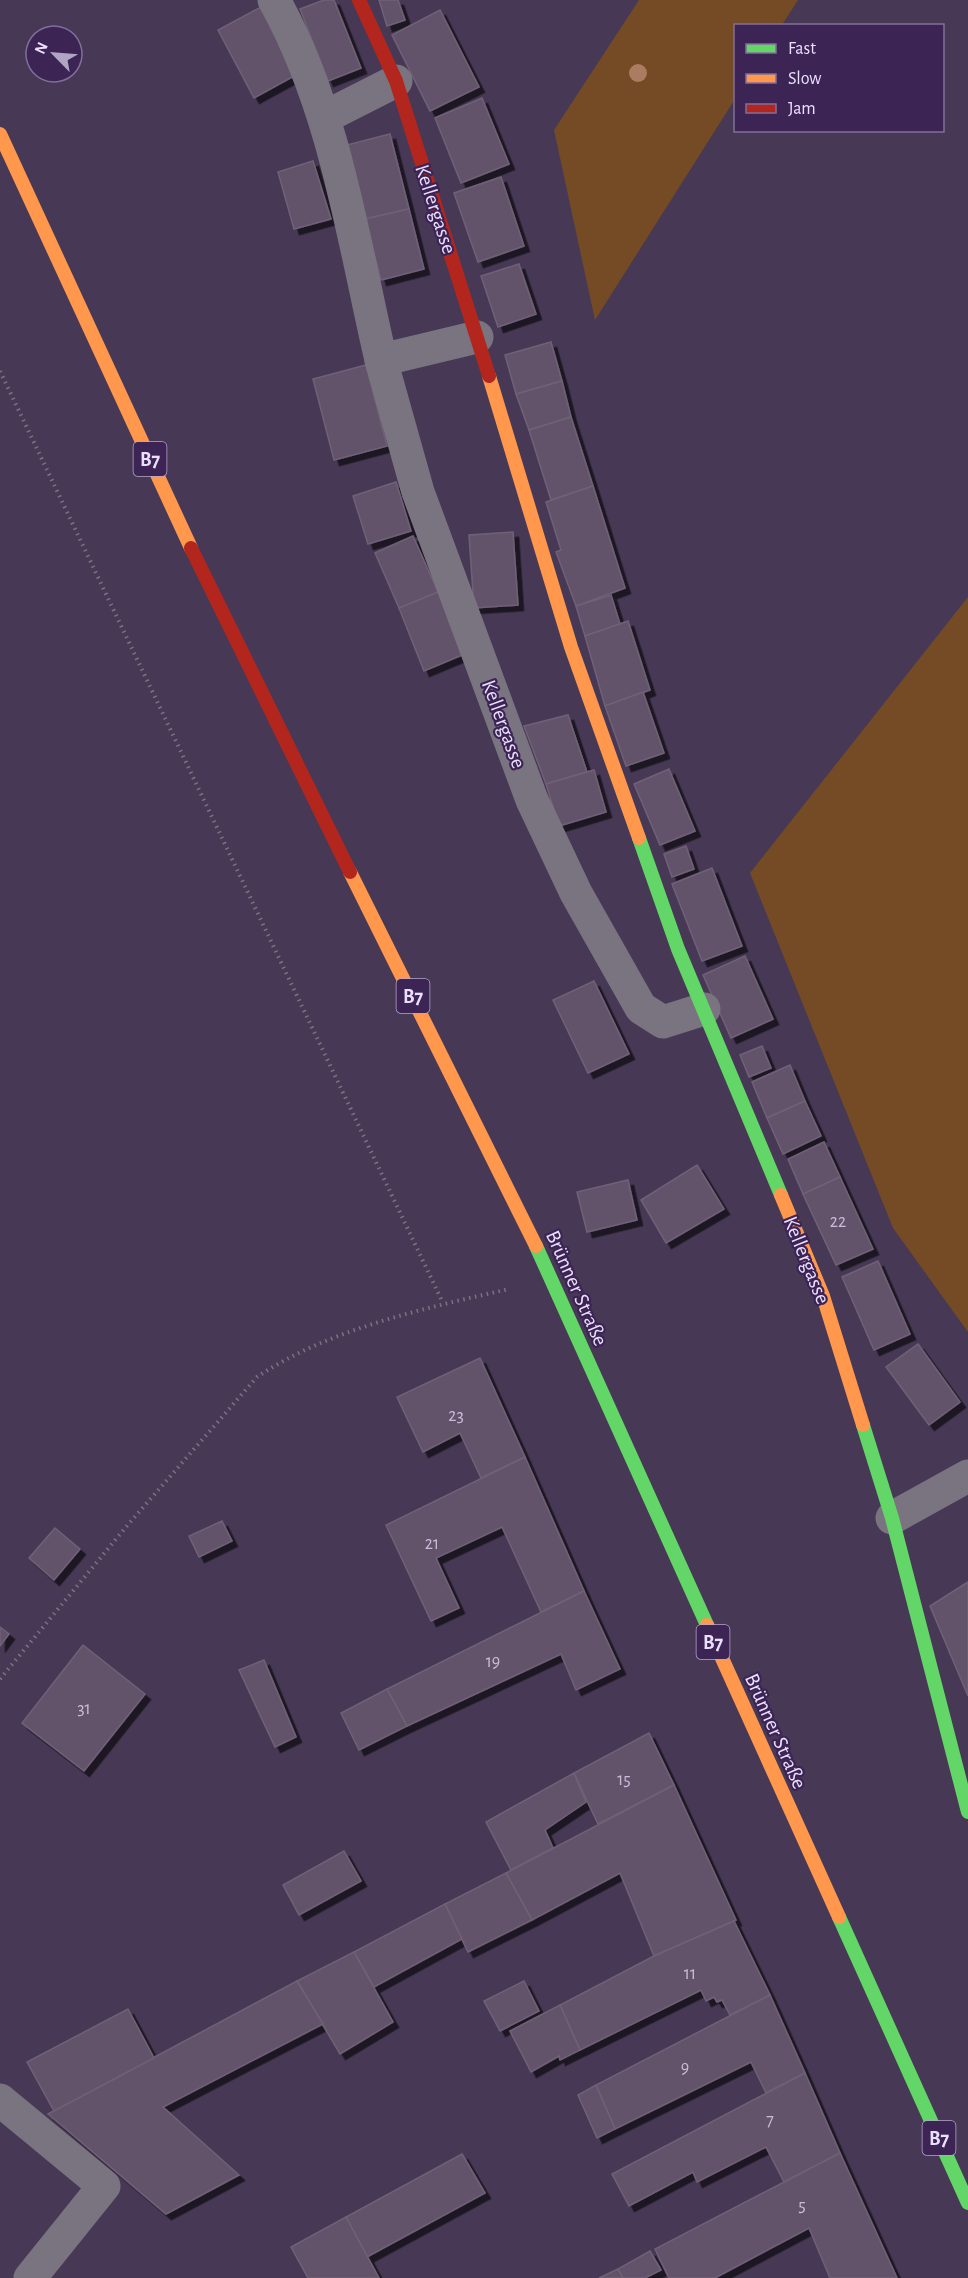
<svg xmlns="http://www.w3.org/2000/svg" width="968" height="2278" font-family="'Alegreya Sans',sans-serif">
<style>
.green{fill:#744b24}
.building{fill:#62536a;stroke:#706177;stroke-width:1.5;filter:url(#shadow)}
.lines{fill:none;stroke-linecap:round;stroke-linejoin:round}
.path{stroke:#7a7381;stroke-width:4;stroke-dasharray:1.5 4.5;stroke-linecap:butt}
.street{stroke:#797480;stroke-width:33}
.fast{stroke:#63d668;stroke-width:14}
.slow{stroke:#ff974d;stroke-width:14}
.jam{stroke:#b3261e;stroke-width:14}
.tree{fill:#ab7c61}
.labels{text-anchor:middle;stroke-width:4.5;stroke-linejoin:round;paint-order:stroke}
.number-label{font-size:18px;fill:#cabcd9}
.shield{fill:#3c2455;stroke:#b7a7cb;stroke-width:1.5}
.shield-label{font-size:20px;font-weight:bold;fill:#ecdffe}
.street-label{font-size:21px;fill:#ecdffe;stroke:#3c2455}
</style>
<defs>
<filter id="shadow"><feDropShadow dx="5.5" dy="5.5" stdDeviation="0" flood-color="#0009"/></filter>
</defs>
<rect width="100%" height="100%" fill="#473955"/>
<!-- green -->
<g class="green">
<path d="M 639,0 L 798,0 L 782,25 L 736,26 L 735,99 L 595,320 L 554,130 Z"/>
<path d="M 968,597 L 968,1332 L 893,1228 L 750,873 Z"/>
</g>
<!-- building -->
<g class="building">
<path d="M 324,0 L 334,0 L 361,68 L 328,81 L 300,9 Z"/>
<path d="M 379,0 L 398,0 L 405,20 L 387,26 Z"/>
<path d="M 261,7 L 296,75 L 254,98 L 218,30 Z"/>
<path d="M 440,10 L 479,87 L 430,111 L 392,35 Z"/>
<path d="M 482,98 L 509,164 L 461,183 L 435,118 Z"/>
<path d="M 390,134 L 409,209 L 365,219 L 347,145 Z"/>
<path d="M 313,161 L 331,219 L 294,229 L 278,172 Z"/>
<path d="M 501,177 L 524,246 L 478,262 L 454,193 Z"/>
<path d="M 409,209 L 424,269 L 381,280 L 365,219 Z"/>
<path d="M 519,264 L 536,314 L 498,327 L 481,276 Z"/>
<path d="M 551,342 L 562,381 L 516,394 L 505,355 Z"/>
<path d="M 366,365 L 387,446 L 334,460 L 313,379 Z"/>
<path d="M 562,381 L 571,417 L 529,430 L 516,394 Z"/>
<path d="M 571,417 L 593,486 L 551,500 L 529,430 Z"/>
<path d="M 396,482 L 411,531 L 368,544 L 353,496 Z"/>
<path d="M 593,486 L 625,588 L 576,606 L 556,552 L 561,550 L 546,502 Z"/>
<path d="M 513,532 L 518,605 L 474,608 L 469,535 Z"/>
<path d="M 413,536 L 438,592 L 399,608 L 375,553 Z"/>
<path d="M 438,592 L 462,655 L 424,671 L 399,608 Z"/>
<path d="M 611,595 L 620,624 L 585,636 L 576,606 Z"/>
<path d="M 628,621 L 650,690 L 605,706 L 585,636 Z"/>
<path d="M 643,692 L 664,753 L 626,766 L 605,706 Z"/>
<path d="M 568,715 L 587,772 L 546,784 L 524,726 Z"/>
<path d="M 669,769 L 695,831 L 660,845 L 634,784 Z"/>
<path d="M 594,770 L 606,812 L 559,826 L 546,784 Z"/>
<path d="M 686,846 L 694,869 L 672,877 L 664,854 Z"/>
<path d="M 712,868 L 742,946 L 702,961 L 672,884 Z"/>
<path d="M 745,956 L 773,1019 L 731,1038 L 703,975 Z"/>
<path d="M 594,981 L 629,1054 L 588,1073 L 553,1000 Z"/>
<path d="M 762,1046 L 771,1068 L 749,1077 L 740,1055 Z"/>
<path d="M 790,1065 L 805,1101 L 767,1118 L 752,1082 Z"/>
<path d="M 805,1101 L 821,1136 L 783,1154 L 767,1118 Z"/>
<path d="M 824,1142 L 840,1177 L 803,1194 L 788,1159 Z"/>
<path d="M 697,1165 L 724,1209 L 666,1243 L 641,1200 Z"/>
<path d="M 840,1177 L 873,1249 L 836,1265 L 803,1194 Z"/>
<path d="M 628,1180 L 637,1220 L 587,1232 L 577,1192 Z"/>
<path d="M 878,1261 L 910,1334 L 874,1350 L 842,1277 Z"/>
<path d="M 918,1344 L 960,1402 L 929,1425 L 886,1367 Z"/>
<path d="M 480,1358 L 525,1457 L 481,1478 L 460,1433 L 423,1452 L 397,1397 Z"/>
<path d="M 525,1457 L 584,1591 L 541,1612 L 502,1527 L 436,1558 L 459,1608 L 431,1621 L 386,1525 Z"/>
<path d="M 222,1521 L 232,1541 L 199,1557 L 189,1536 Z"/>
<path d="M 55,1528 L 80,1549 L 54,1580 L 29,1558 Z"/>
<path d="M 968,1582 L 968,1696 L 930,1606 Z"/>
<path d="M 584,1591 L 620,1669 L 576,1690 L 561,1654 L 407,1726 L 387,1689 Z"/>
<path d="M 0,1627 L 9,1634 L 0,1646 Z"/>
<path d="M 83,1645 L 145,1694 L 84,1771 L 22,1723 Z"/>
<path d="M 264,1660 L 296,1737 L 275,1747 L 239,1670 Z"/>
<path d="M 387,1689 L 407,1726 L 359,1750 L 341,1713 Z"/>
<path d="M 649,1733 L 674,1785 L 598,1824 L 574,1773 Z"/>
<path d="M 574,1773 L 586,1802 L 545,1830 L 553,1848 L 511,1870 L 486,1822 Z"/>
<path d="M 674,1785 L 736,1920 L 654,1956 L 620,1873 L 532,1920 L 506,1873 Z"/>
<path d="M 344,1851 L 361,1881 L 299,1915 L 283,1885 Z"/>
<path d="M 506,1873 L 532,1920 L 468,1952 L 445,1904 Z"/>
<path d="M 445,1904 L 462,1939 L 374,1987 L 354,1952 Z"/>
<path d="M 734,1921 L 770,1995 L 730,2015 L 722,2000 L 717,2002 L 714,1997 L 706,2001 L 701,1990 L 580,2050 L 560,2005 L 654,1956 Z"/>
<path d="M 354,1952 L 393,2022 L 340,2054 L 297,1981 Z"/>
<path d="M 297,1981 L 323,2024 L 163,2107 L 239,2175 L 166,2214 L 48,2114 Z"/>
<path d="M 524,1981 L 539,2011 L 500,2031 L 484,2001 Z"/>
<path d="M 770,1995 L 805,2073 L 766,2093 L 751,2062 L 615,2129 L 596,2085 Z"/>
<path d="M 560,2005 L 580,2050 L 560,2060 L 559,2056 L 531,2072 L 510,2031 Z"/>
<path d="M 128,2009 L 154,2058 L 54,2111 L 27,2062 Z"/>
<path d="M 805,2073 L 840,2153 L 784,2182 L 766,2147 L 697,2182 L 693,2172 L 629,2206 L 612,2174 Z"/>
<path d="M 596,2085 L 615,2129 L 597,2138 L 578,2095 Z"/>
<path d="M 840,2153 L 897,2278 L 830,2278 L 809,2228 L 715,2278 L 669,2278 L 655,2249 Z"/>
<path d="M 462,2154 L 485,2193 L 367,2257 L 346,2217 Z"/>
<path d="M 346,2217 L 379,2278 L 308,2278 L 291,2247 Z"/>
<path d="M 650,2251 L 661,2270 L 645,2278 L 623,2278 L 618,2269 Z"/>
<path d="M 618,2269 L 623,2278 L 599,2278 Z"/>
</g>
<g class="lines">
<!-- path -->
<g class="path">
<path d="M 0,371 L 443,1303"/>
<path d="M 0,1679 L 126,1527 L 257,1377 C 328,1329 426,1308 509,1289"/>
</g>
<!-- street -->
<g class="street">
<path d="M 274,0 C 335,109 353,239 381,360 L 477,337"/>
<path d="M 325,117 L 396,81"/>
<path d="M 381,360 L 418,492 L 532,800 L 576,893 L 641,1008 L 663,1022 L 704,1009"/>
<path d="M 892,1518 L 968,1476"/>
<path d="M 0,2100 L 104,2186 L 30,2278"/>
</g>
<!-- fast -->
<g class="fast">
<path d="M 639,838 L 678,949 L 781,1195"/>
<path d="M 536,1246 L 707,1625"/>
<path d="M 863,1425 L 892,1518 L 968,1812"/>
<path d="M 839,1917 L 968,2203"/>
</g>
<!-- slow -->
<g class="slow">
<path d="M 0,134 L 191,548"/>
<path d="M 489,376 L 571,647 L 639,838"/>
<path d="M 350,872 L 536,1246"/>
<path d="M 781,1195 L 823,1296 L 863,1425"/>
<path d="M 707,1625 L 839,1917"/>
</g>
<!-- jam -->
<g class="jam">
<path d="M 359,0 L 396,81 L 489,376"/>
<path d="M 191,548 L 350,872"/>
</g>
</g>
<!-- trees -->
<circle class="tree" cx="638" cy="73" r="9"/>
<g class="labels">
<!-- number labels -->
<g class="number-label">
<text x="838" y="1227">22</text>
<text x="456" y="1421">23</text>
<text x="432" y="1549">21</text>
<text x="493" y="1667">19</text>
<text x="84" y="1714">31</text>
<text x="624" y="1785">15</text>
<text x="690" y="1979">11</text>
<text x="685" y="2073">9</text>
<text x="770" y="2126">7</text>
<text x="802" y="2211">5</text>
</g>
<!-- shield labels -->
<g class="shield">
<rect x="133.5" y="442" width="33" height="34" rx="4.5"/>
<rect x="396.5" y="979" width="33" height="34" rx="4.5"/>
<rect x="696.5" y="1625" width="33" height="34" rx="4.5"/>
<rect x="922.5" y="2121" width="33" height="34" rx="4.5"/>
</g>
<g class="shield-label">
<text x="150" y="466">B7</text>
<text x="413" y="1003">B7</text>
<text x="713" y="1649">B7</text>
<text x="939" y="2145">B7</text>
</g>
<!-- street labels -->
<g class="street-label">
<text transform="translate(436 209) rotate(72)" y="7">Kellergasse</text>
<text transform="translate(504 724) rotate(70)" y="7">Kellergasse</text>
<text transform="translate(807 1260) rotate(68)" y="7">Kellergasse</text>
<text transform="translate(577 1288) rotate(66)" y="7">Brünner Straße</text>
<text transform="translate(776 1731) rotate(66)" y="7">Brünner Straße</text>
</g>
</g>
<!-- legend -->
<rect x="734" y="24" width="210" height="108" fill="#3c2455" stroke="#826f99" stroke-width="1.5"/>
<rect x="746" y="44" width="30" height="9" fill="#63d668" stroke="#826f99" stroke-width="1.5"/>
<text x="788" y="54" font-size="18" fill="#ecdffe">Fast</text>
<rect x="746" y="74" width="30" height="9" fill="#ff974d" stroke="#826f99" stroke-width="1.5"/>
<text x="788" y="84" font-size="18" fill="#ecdffe">Slow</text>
<rect x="746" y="104" width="30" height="9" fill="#b3261e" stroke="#826f99" stroke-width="1.5"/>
<text x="788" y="114" font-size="18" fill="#ecdffe">Jam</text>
<!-- north arrow -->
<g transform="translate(54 54) rotate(295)"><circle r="28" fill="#3c2455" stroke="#826f99" stroke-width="1.5"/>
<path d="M0-4.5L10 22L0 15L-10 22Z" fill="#b2a5c3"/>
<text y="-9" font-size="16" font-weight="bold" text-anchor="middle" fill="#ecdffe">N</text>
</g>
</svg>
